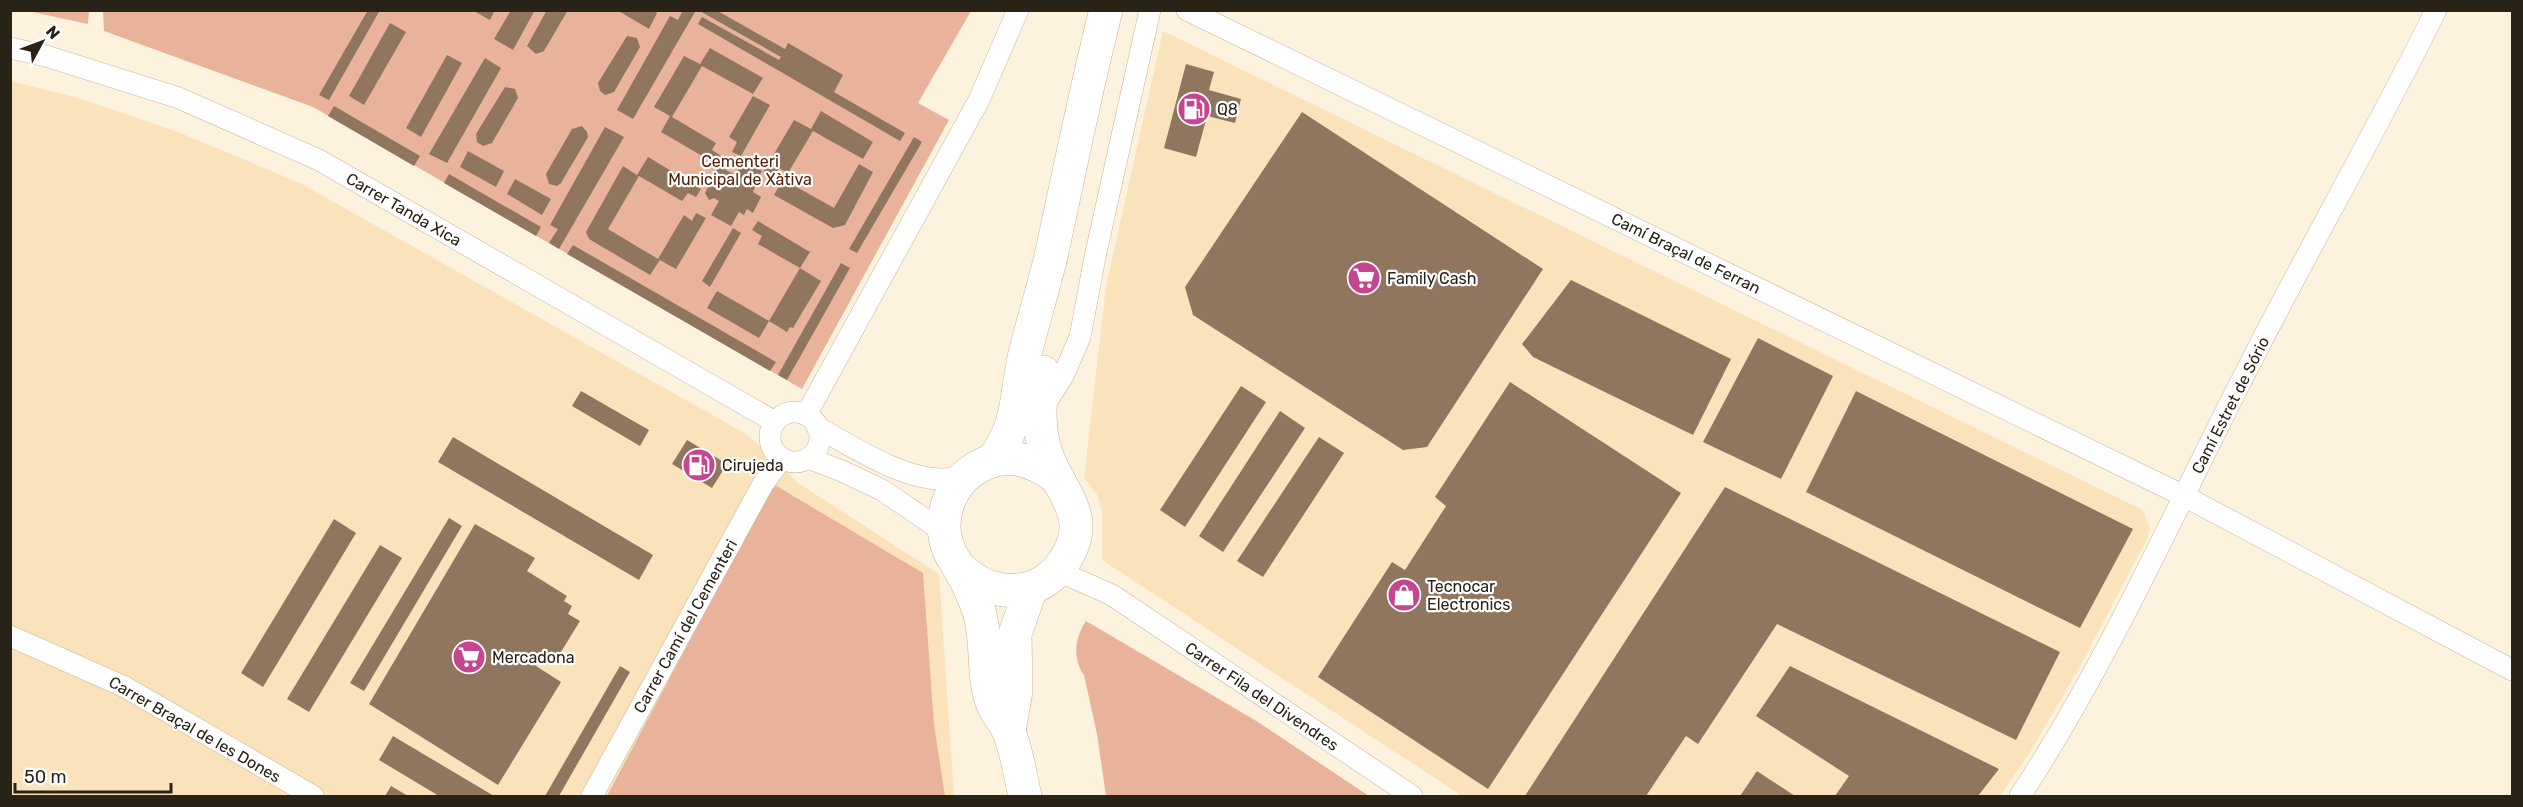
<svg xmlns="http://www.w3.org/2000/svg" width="2523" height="807" font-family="Rubik,sans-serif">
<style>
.built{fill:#fae3bb}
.green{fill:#e9b29a}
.building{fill:#90765e}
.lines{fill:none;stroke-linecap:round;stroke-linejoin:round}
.street-casing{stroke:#c7b495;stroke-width:22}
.primary-casing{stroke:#c7b495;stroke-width:34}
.street{stroke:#fff;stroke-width:21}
.primary{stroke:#fff;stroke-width:33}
.labels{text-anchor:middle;stroke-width:4.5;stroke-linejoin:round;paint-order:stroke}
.poi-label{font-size:16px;fill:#292216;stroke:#fff;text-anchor:start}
.park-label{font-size:16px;fill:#53230a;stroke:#fff}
.street-label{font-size:16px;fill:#292216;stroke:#fff}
</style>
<rect width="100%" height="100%" fill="#fdf2de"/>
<!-- built -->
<g class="built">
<path d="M 1163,31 L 2143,510 L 2150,528 L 2147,539 L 2079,668 L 2032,749 L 2000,796 L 1462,796 L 1102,560 L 1102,513 L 1098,496 L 1084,478 L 1106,286 Z"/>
<path d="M 10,81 L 79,98 L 178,132 L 300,183 L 748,435 L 798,483 L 939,574 L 954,796 L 11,796 Z"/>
</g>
<!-- green -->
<g class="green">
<path d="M 28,11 L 89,11 L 88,24 Z"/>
<path d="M 103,11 L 971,11 L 918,103 L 949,120 L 802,389 L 313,107 L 104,31 Z"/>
<path d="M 773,484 L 923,573 L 934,725 L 945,796 L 607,796 Z"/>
<path d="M 1086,621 L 1258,722 L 1369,796 L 1106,796 L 1097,734 L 1084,675 C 1072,659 1075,637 1086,621 Z"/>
</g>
<!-- building -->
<g class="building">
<path d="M 368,10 L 380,10 L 329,100 L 319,95 Z"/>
<path d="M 472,10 L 495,10 L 490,20 Z"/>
<path d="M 511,10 L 535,10 L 513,50 L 494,39 Z"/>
<path d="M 547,10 L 568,10 L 544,51 L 536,54 L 527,46 Z"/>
<path d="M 617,10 L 652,10 L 657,13 L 649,29 Z"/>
<path d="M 683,10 L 695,12 L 633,119 L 617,110 L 670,16 L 678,20 Z"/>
<path d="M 698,10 L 716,10 L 785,49 L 788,43 L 843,75 L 834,92 L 905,133 L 900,141 L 698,24 L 702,17 L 779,60 L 781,57 Z"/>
<path d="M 390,23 L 406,32 L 364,105 L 349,96 Z"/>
<path d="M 627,36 L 637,38 L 640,47 L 614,92 L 605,95 L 600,91 L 598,83 Z"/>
<path d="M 710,48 L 763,78 L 753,94 L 702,66 L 672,117 L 716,143 L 712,150 L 721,156 L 716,164 L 661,132 L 670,116 L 654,107 L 684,56 L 700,64 Z"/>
<path d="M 447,55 L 462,63 L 421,137 L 406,128 Z"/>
<path d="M 485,58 L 501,68 L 447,163 L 429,154 Z"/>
<path d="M 1186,64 L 1214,72 L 1209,90 L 1241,99 L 1235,123 L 1207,116 L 1196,157 L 1164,148 Z"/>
<path d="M 505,87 L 515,89 L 518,98 L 492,143 L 483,146 L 477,142 L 476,134 Z"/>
<path d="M 753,96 L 770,105 L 741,156 L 732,152 L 737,142 L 729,137 Z"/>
<path d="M 334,106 L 420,156 L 414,166 L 328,116 Z"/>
<path d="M 821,111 L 873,142 L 863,159 L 813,131 L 788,173 L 779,168 L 774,178 L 764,171 L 794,120 L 811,129 Z"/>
<path d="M 1302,112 L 1543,269 L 1427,447 L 1403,450 L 1193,315 L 1185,287 Z"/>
<path d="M 582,126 L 587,132 L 588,137 L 561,183 L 557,186 L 549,184 L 546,174 L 572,129 Z"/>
<path d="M 605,127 L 624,137 L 559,249 L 549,243 L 558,229 L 550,225 Z"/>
<path d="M 914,137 L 922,142 L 857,253 L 849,249 Z"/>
<path d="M 468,151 L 504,171 L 496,187 L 460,167 Z"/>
<path d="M 648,157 L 701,189 L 696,197 L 688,193 L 682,201 L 639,176 L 608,229 L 658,259 L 684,215 L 692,221 L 696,213 L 706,218 L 676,269 L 660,260 L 650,275 L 589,239 L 586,232 L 623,166 L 637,175 Z"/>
<path d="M 743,161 L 762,171 L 754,184 L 756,185 L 753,192 L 761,197 L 753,213 L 747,209 L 744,215 L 739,212 L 731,226 L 711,215 L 719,201 L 714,198 L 709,200 L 705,193 L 719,166 L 735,175 Z"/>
<path d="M 859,164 L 873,172 L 845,225 L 833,228 L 774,195 L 781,183 L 786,181 L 834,208 Z"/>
<path d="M 449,174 L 541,227 L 536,236 L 444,183 Z"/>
<path d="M 515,179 L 551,199 L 542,215 L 507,194 Z"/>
<path d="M 758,221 L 810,252 L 800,268 L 758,244 L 762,236 L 752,230 Z"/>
<path d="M 733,228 L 741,233 L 710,287 L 702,281 Z"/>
<path d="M 573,245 L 776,362 L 770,371 L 567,254 Z"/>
<path d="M 841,263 L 850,268 L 787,380 L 778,375 Z"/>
<path d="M 800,268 L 821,281 L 793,328 L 790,327 L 787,332 L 769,321 Z"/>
<path d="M 1571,280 L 1731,359 L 1693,435 L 1533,357 L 1522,344 Z"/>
<path d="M 717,291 L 769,321 L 759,338 L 707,308 Z"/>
<path d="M 1758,338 L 1833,376 L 1781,479 L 1703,442 Z"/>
<path d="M 1510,382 L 1681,493 L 1488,789 L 1318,677 L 1392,562 L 1405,570 L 1446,506 L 1435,497 Z"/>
<path d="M 1241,386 L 1266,402 L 1185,527 L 1160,510 Z"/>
<path d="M 581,391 L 649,430 L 640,446 L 572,406 Z"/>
<path d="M 1856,391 L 2133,529 L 2080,628 L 1806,492 Z"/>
<path d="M 1280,411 L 1305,428 L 1223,552 L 1199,536 Z"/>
<path d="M 453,437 L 653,555 L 639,580 L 438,462 Z"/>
<path d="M 1319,437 L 1344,453 L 1263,577 L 1237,561 Z"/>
<path d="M 687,440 L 727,464 L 712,488 L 672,464 Z"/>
<path d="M 1725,487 L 2060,652 L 2016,740 L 1777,624 L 1698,744 L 1686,736 L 1646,796 L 1525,796 Z"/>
<path d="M 449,518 L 462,526 L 364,691 L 350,683 Z"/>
<path d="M 334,519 L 356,533 L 263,687 L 241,673 Z"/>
<path d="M 475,524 L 535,558 L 527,571 L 567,596 L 564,601 L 572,606 L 568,614 L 580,621 L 556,660 L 544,653 L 536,666 L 561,682 L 498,785 L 369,704 Z"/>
<path d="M 380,545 L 402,558 L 309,712 L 287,699 Z"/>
<path d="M 620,666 L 630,672 L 559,796 L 545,796 Z"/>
<path d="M 1790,666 L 1999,769 L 1978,796 L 1835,796 L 1849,776 L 1756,716 Z"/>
<path d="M 393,736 L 494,796 L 439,796 L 379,760 Z"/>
<path d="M 1757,771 L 1795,796 L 1740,796 Z"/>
<path d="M 391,786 L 408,796 L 385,796 Z"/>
</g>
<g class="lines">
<defs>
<g id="street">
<path d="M 1187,10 L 2184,496 L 2512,670"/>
<path d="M 10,48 L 46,56 L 179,98 L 319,160 L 775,422"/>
<path d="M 1044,406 L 1063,376 L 1080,337 L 1095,257 L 1150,10"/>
<circle cx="795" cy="437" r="25"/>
<path d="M 806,415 L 979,100 L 1018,10"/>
<path d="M 817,427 C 853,447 903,480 944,479 C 951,479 960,476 967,474"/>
<path d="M 808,458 L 842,471 L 882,490 L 944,532"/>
<path d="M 1058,571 L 1112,595 L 1412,796"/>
<path d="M 10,636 L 125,687 L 313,796"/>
<path d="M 592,796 L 763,484 L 782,458"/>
<path d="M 2020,796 C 2112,656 2179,500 2256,352 C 2315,237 2379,126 2436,10"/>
</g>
<g id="primary">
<path d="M 992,461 C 1020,424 1015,400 1024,358 C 1032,324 1043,290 1051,256 C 1069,174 1085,92 1106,10"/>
<path d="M 960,568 C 979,586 1000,594 1026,589 C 1041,586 1055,575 1063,563 C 1095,516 1060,495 1046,453 C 1037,426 1040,399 1043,372"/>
<path d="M 1009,731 L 1016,691 L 1015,634 L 1031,588"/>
<path d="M 1025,796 C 1020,775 1017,750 1008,730 C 1004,720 995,712 992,702 C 982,675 988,639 979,611 C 974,597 966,579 958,566 C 955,560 951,556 949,550 C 935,516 952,477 986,463 C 1012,452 1037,462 1058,479"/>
</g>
</defs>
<!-- street casing -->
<use href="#street" class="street-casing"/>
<!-- primary casing -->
<use href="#primary" class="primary-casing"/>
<!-- street -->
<use href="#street" class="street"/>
<!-- primary -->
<use href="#primary" class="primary"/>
</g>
<!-- icons -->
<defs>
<symbol id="fuel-disc" viewBox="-11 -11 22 22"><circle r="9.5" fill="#c6458f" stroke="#fff"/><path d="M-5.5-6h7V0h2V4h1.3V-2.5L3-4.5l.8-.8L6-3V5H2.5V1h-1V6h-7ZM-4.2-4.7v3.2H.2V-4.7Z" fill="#fff"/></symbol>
<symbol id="supermarket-disc" viewBox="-11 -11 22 22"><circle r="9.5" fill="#c6458f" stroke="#fff"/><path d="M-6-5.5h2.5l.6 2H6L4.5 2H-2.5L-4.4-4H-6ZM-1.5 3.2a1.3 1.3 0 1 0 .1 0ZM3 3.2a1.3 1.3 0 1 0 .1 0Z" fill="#fff"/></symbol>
<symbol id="shop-disc" viewBox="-11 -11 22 22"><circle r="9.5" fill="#c6458f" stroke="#fff"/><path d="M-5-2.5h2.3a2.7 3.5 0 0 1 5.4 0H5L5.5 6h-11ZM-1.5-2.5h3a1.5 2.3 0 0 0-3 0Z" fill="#fff"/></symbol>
</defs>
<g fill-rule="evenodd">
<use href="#fuel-disc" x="1175" y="90" width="38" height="38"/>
<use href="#supermarket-disc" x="1345" y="259" width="38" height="38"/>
<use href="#fuel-disc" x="680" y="446" width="38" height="38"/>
<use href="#shop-disc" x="1385" y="576" width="38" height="38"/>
<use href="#supermarket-disc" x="450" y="638" width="38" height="38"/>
</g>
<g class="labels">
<!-- poi labels -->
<g class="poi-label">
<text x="1217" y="115">Q8</text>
<text x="1387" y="284">Family Cash</text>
<text x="722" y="471">Cirujeda</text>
<text x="1427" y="592">Tecnocar<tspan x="1427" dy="18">Electronics</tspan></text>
<text x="492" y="663">Mercadona</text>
</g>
<!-- park labels -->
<g class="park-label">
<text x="740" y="167">Cementeri<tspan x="740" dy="18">Municipal de Xàtiva</tspan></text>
</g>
<!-- street labels -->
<g class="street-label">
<text transform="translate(404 209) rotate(30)" y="6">Carrer Tanda Xica</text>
<text transform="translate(1686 253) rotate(26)" y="6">Camí Braçal de Ferran</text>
<text transform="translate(2230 405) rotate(-63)" y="6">Camí Estret de Sório</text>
<text transform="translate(685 626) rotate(-61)" y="6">Carrer Camí del Cementeri</text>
<text transform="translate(1262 696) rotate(34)" y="6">Carrer Fila del Divendres</text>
<text transform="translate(195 729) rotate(30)" y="6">Carrer Braçal de les Dones</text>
</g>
</g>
<!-- border -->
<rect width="2523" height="807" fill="none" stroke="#292216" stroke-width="24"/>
<!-- north arrow -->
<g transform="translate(42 42) rotate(49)" stroke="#ffffff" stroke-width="4.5" paint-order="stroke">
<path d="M0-4.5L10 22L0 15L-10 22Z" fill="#292216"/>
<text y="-9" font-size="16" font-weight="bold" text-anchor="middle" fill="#292216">N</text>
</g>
<!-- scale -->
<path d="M15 783v9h156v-9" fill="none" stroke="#292216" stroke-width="3"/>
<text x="24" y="783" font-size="18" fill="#292216" stroke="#ffffff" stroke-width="4.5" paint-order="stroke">50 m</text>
</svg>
